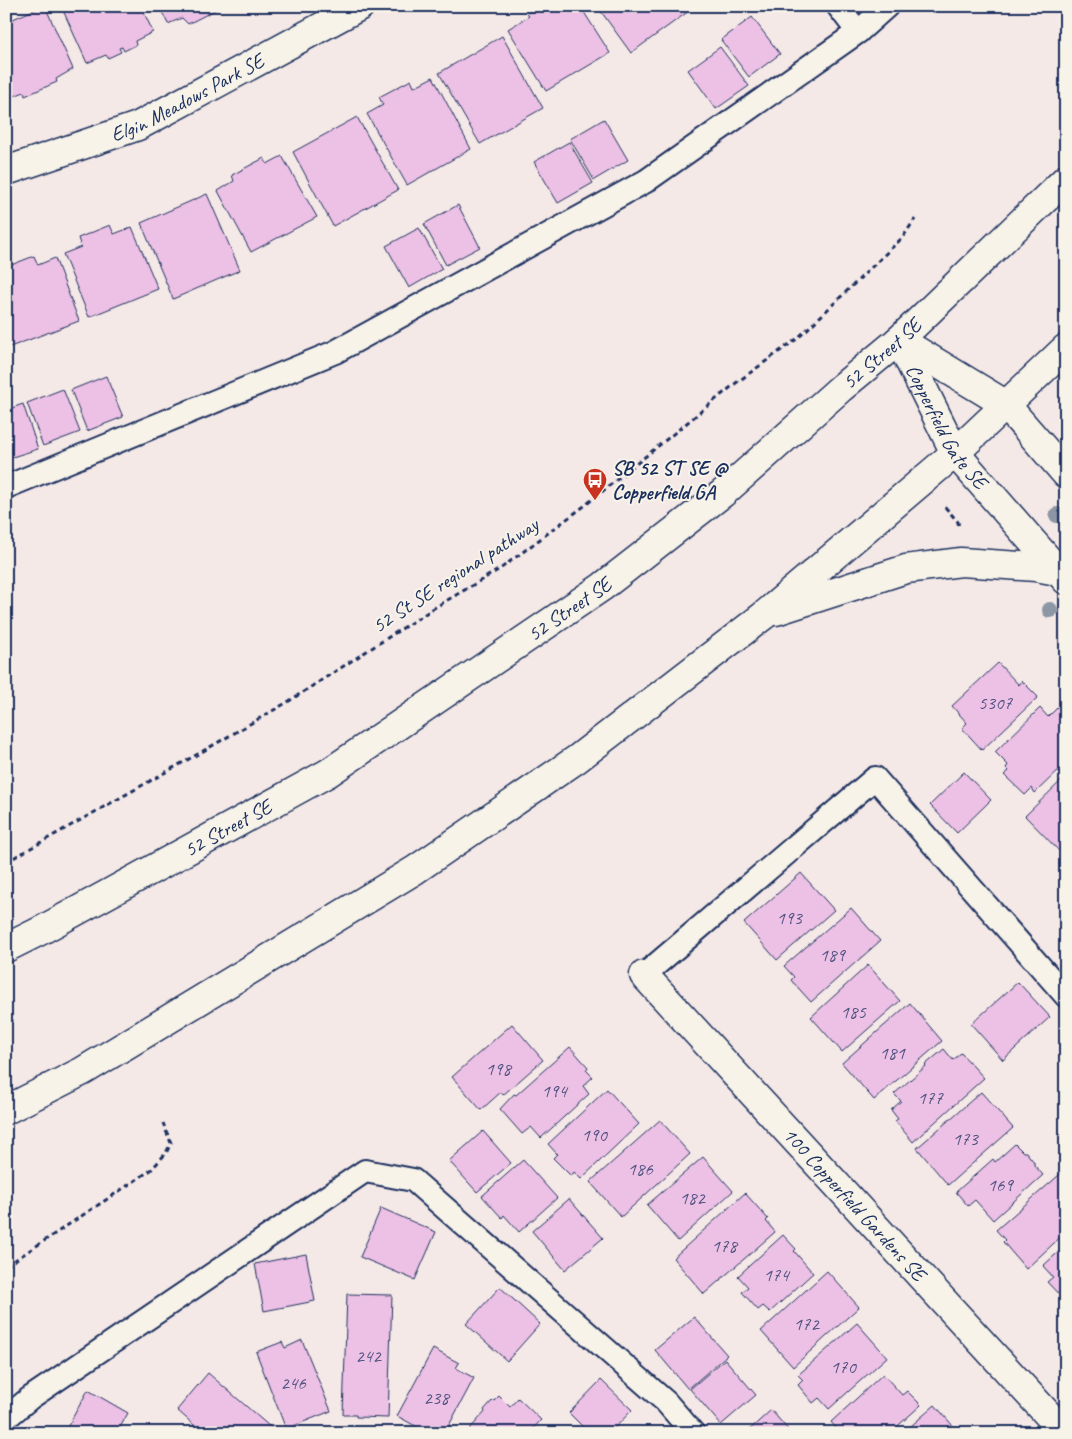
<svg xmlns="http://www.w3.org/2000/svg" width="1072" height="1439" font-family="Caveat,sans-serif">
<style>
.building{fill:#edc0e5;stroke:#1b2f5e}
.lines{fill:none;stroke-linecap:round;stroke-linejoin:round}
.service-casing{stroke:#1b2f5e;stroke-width:26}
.minor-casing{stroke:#1b2f5e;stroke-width:31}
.secondary-casing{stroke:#1b2f5e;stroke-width:31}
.path{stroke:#1b2f5e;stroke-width:3;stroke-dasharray:5 4;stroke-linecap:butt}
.service{stroke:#f7f3e8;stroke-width:22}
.minor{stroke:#f7f3e8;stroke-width:28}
.secondary{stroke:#f7f3e8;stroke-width:28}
.tree{fill:#8c96a4}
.labels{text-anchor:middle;stroke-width:4;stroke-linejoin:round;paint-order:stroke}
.number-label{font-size:19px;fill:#505380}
.street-label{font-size:21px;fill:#1b2f5e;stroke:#f7f3e8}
.poi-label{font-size:21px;font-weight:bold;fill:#1b2f5e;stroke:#f7f3e8;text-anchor:start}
</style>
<rect width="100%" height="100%" fill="#f5e9e7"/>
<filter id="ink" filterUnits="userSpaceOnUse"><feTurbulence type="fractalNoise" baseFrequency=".02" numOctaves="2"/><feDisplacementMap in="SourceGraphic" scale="10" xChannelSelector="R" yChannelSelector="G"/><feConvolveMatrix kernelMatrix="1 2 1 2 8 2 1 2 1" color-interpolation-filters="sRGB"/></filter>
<g filter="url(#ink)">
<!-- building -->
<g class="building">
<path d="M 43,6 L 45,6 L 73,69 L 56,79 L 57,82 L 25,96 L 24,92 L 7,99 L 6,22 Z"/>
<path d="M 61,6 L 141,6 L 153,32 L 135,41 L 136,45 L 124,51 L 122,47 L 119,48 L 121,52 L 108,58 L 106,55 L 87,63 Z"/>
<path d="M 159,6 L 218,6 L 219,8 L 188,24 L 182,18 L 168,24 Z"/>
<path d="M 539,6 L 580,6 L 610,53 L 546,91 L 508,29 L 529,16 L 527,14 Z"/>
<path d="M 597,6 L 686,6 L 689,11 L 631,53 Z"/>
<path d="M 752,17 L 780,54 L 749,77 L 721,40 Z"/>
<path d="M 502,36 L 543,108 L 480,144 L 439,73 Z"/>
<path d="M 720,47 L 749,86 L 716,109 L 688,70 Z"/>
<path d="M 433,77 L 471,149 L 407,185 L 367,114 L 383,105 L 379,97 L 411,80 L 414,87 Z"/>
<path d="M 357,117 L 398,190 L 333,226 L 293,152 Z"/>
<path d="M 604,119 L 628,160 L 594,180 L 570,139 Z"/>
<path d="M 569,142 L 593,183 L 558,203 L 534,162 Z"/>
<path d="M 282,156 L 317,217 L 251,252 L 218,191 L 234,181 L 232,175 L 264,158 L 267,164 Z"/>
<path d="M 207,194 L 240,270 L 173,299 L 141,223 Z"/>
<path d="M 458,205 L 480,247 L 446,265 L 424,224 Z"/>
<path d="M 110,225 L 114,234 L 132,227 L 158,289 L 89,317 L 63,254 L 81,247 L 78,238 Z"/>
<path d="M 419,228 L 442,269 L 409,288 L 386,246 Z"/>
<path d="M 34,256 L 38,265 L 55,258 L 79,321 L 10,347 L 6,337 L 6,267 Z"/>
<path d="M 106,376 L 123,417 L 87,431 L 71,390 Z"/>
<path d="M 63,389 L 80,432 L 43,446 L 27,403 Z"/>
<path d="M 23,404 L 38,449 L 6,459 L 6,410 Z"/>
<path d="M 998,663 L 1019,685 L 1022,681 L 1038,697 L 982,750 L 962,728 L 967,723 L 952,706 Z"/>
<path d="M 1066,699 L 1066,763 L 1035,793 L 1032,788 L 1025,795 L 1004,775 L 1009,771 L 1006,768 L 1008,765 L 995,752 L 1040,708 L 1048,717 Z"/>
<path d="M 964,772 L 991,800 L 957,833 L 930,805 Z"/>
<path d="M 1066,776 L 1066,853 L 1063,855 L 1025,816 Z"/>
<path d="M 801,873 L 834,910 L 777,960 L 744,923 Z"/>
<path d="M 851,908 L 880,941 L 811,1002 L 791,980 L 794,977 L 784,966 Z"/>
<path d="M 868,965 L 900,1001 L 842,1052 L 811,1017 Z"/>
<path d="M 1018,982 L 1050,1017 L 1003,1060 L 971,1024 Z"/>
<path d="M 910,1003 L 942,1041 L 874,1100 L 842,1063 Z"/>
<path d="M 512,1024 L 543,1060 L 503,1095 L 501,1092 L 481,1110 L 452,1077 Z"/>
<path d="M 570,1047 L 588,1067 L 586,1070 L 593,1077 L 583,1086 L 589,1094 L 541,1138 L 531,1127 L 522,1134 L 500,1109 L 514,1094 L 516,1095 Z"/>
<path d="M 944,1049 L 953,1060 L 961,1053 L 984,1078 L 913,1142 L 895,1121 L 898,1119 L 891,1110 L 901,1101 L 894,1094 L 926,1066 L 925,1065 Z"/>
<path d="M 607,1089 L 639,1124 L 581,1179 L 574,1172 L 571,1176 L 553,1158 L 557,1154 L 548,1144 Z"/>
<path d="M 981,1092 L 1013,1128 L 948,1185 L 917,1148 Z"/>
<path d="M 660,1120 L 690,1154 L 621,1217 L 590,1182 Z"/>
<path d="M 483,1131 L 511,1163 L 477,1192 L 449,1161 Z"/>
<path d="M 1015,1144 L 1023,1152 L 1026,1152 L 1034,1162 L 1034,1165 L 1043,1175 L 993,1220 L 975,1200 L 968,1206 L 956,1192 L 993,1159 L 995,1162 Z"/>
<path d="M 703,1157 L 733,1191 L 678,1241 L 647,1205 Z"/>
<path d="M 523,1160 L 557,1198 L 519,1232 L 504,1215 L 502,1218 L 482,1196 Z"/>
<path d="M 1066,1169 L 1066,1232 L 1026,1269 L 1003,1242 L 1005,1240 L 996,1230 Z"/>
<path d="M 745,1193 L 768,1219 L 766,1221 L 775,1232 L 704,1294 L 673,1258 Z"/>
<path d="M 569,1199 L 603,1238 L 565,1270 L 532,1231 Z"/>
<path d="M 381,1208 L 436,1232 L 415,1280 L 360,1257 Z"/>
<path d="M 783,1235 L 796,1249 L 794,1251 L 813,1273 L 770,1312 L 763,1306 L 758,1310 L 742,1292 L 748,1287 L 738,1276 Z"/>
<path d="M 1066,1245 L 1066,1302 L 1047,1282 L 1053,1277 L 1043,1266 Z"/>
<path d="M 306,1254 L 315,1301 L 264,1311 L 255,1264 Z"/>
<path d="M 827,1271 L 859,1307 L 793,1367 L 761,1331 Z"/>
<path d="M 500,1287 L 540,1324 L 507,1361 L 466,1324 Z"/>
<path d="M 347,1294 L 392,1295 L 388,1418 L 356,1417 L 356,1415 L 343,1415 Z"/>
<path d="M 694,1317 L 727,1355 L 688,1389 L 655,1350 Z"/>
<path d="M 857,1323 L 887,1357 L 829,1409 L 819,1398 L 813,1403 L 798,1385 L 803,1380 L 798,1375 Z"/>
<path d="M 302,1340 L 331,1411 L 286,1429 L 256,1352 L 282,1342 L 285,1348 Z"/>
<path d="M 433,1349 L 459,1363 L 456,1368 L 474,1378 L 445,1433 L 436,1433 L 423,1426 L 421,1429 L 397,1416 Z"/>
<path d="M 725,1359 L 756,1395 L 721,1425 L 690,1389 Z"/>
<path d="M 208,1373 L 277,1433 L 203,1433 L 177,1410 Z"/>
<path d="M 883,1374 L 902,1395 L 907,1391 L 921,1405 L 890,1433 L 840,1433 L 831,1422 Z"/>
<path d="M 601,1380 L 632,1410 L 610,1433 L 589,1433 L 569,1413 Z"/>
<path d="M 88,1390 L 128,1413 L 117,1433 L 64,1433 Z"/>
<path d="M 499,1396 L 510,1407 L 518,1398 L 541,1420 L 529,1433 L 466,1433 L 485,1412 L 484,1410 L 492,1401 L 493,1402 Z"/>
<path d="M 935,1405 L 959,1433 L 903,1433 Z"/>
<path d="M 771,1410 L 791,1433 L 746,1433 Z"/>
</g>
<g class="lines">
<defs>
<g id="service">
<path d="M 838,6 L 858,32"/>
<path d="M 6,487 L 335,352 L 646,181 L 858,32 L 887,6"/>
<path d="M 644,975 L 875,778 L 1066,996"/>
<path d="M 6,1418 L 30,1398 L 365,1171 L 413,1180 L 666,1402 L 693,1433"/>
</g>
<g id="minor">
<path id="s1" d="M 6,171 L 138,126 L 360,6"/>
<path id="s2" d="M 899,340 L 955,453 L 1066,580"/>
<path d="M 899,340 L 1005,404 L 1066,474"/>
<path id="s3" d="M 644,975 L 1065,1433"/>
</g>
<g id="secondary">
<path d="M 776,611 L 906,569 L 961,562 L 1036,567 L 1057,571"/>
<path id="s4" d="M 6,948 L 42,930 L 328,773 L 602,587 L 723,493 L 841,388 L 899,340 L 1066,179"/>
<path d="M 6,1110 L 83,1071 L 415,870 L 577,759 L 763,616 L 955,453 L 1066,348"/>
</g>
</defs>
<!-- service casing -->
<use href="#service" class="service-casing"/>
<!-- minor casing -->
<use href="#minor" class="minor-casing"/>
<!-- secondary casing -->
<use href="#secondary" class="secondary-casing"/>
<!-- path -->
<g class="path">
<path d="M 945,507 L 958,522 L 959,528"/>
<path d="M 6,862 L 198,754 L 286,703 L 434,608 L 500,569 L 583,507 L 736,383 L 798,338 L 903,237 L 915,219"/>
<path d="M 6,1266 L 151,1170 L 166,1153 L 171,1143 L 163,1123"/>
</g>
<!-- service -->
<use href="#service" class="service"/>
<!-- minor -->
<use href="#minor" class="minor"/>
<!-- secondary -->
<use href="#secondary" class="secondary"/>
</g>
<!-- trees -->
<g class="tree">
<circle cx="1057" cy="515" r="8"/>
<circle cx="1050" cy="610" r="8"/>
</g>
</g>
<!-- icons -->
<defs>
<symbol id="bus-pin" viewBox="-11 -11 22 30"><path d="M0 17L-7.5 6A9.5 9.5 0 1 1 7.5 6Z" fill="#c8321e" stroke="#f7f3e8"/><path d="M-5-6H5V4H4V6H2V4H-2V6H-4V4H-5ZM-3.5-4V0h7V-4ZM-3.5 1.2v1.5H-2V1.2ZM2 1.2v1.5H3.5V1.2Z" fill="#fff"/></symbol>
</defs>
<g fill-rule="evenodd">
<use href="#bus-pin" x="581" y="466" width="28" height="38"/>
</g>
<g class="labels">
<!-- number labels -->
<g class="number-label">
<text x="995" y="709">5307</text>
<text x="789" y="924">193</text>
<text x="832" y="961">189</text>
<text x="853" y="1018">185</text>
<text x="892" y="1059">181</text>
<text x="498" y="1075">198</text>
<text x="554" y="1097">194</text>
<text x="930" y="1104">177</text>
<text x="594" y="1141">190</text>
<text x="965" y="1145">173</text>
<text x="640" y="1175">186</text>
<text x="1000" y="1191">169</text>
<text x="692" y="1204">182</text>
<text x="724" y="1252">178</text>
<text x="776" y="1281">174</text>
<text x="806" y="1330">172</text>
<text x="368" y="1362">242</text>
<text x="843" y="1373">170</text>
<text x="293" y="1389">246</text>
<text x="436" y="1404">238</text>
</g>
<!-- street labels -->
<g class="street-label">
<text dy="7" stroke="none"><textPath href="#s1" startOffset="196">Elgin Meadows Park SE</textPath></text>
<text dy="7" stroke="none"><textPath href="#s4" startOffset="1062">52 Street SE</textPath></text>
<text dy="7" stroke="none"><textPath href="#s2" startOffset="99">Copperfield Gate SE</textPath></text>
<text transform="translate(455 575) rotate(-33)" y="7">52 St SE regional pathway</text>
<text dy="7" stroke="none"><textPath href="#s4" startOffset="658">52 Street SE</textPath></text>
<text dy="7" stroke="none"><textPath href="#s4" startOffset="252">52 Street SE</textPath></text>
<text dy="7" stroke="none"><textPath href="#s3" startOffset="311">100 Copperfield Gardens SE</textPath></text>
</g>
<!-- poi labels -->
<g class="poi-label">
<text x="612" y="475">SB 52 ST SE @<tspan x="612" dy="24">Copperfield GA</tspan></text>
</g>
</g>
<!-- margin -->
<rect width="1072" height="1439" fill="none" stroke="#f7f3e8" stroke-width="25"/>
<rect x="12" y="12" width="1047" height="1414" fill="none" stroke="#1b2f5e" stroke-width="2" filter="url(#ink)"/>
</svg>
